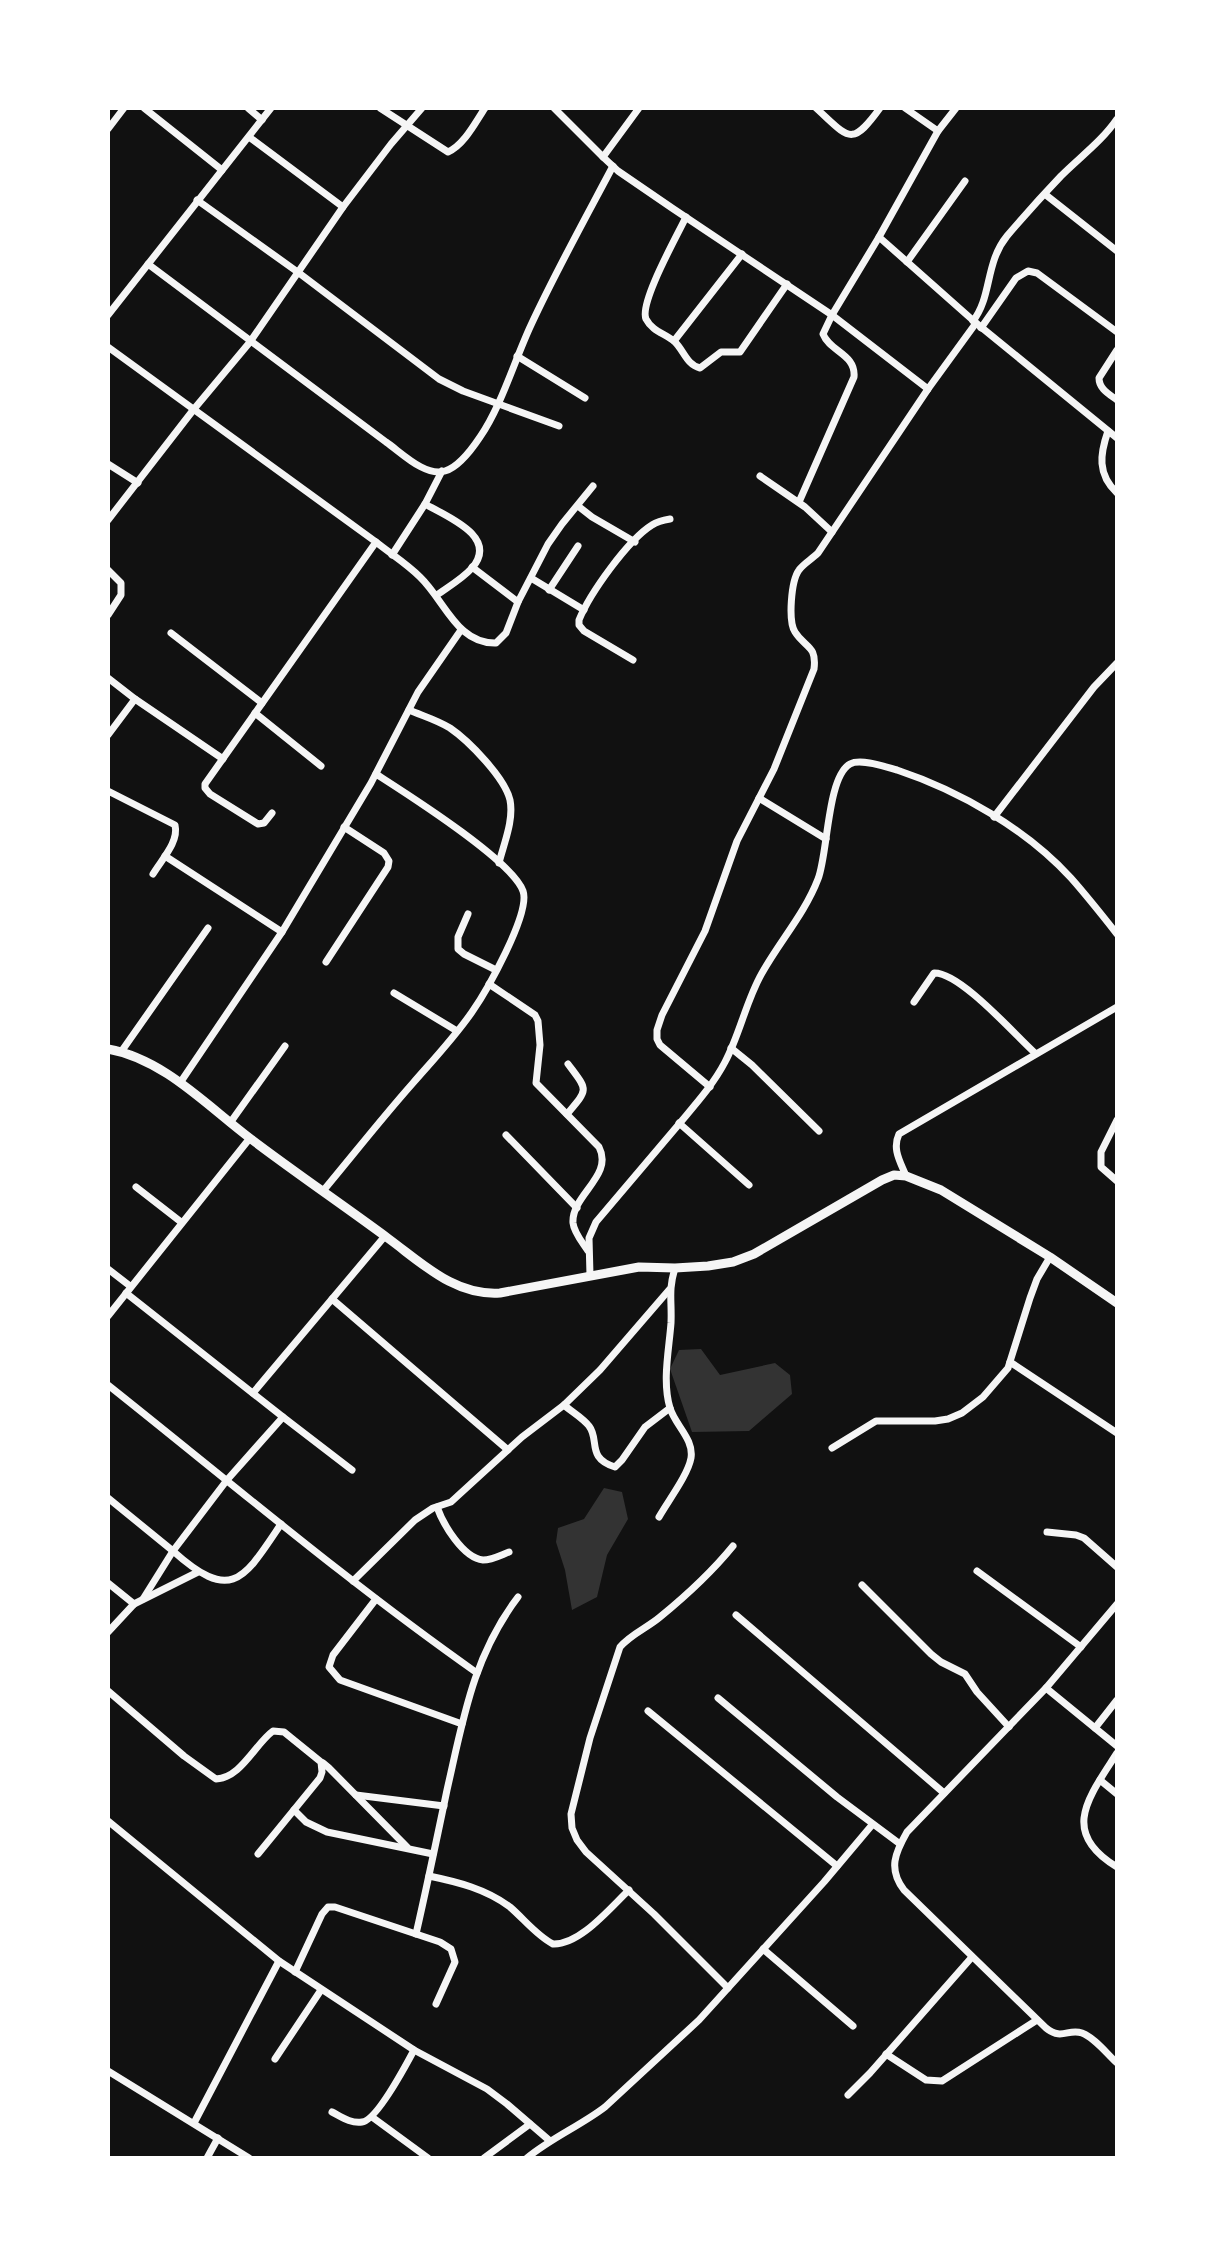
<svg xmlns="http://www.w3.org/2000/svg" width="1225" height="2266" font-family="'Titillium Web',sans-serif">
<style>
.water{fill:#333}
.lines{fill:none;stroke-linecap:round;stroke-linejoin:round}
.minor{stroke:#f5f5f5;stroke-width:7}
.tertiary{stroke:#f5f5f5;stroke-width:9}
</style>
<rect width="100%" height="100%" fill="#111"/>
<!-- water -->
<g class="water">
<path d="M 701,1349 L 720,1375 L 775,1363 L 790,1375 L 792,1394 L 749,1431 L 692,1432 L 670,1369 L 679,1350 Z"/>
<path d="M 604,1488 L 622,1492 L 628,1519 L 607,1555 L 597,1597 L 572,1610 L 565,1570 L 556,1542 L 558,1528 L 584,1519 Z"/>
</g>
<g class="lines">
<!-- minor -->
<g class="minor">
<path d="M 144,108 L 222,170"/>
<path d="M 248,108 L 262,120"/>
<path d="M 380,108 L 448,152 C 464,145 475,123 485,108"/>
<path d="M 554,108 L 603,157 L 639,108"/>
<path d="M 816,108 C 849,138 851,148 880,108"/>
<path d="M 905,108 L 938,131"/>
<path d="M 956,108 L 938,131 L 879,237 L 976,323 L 1117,438"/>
<path d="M 108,129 L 124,108"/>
<path d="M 249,137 L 343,207"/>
<path d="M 603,157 L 618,171 L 672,208 L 832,315 L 928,389 L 976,323"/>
<path d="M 1046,195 L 1117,251"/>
<path d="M 197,200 L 299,273 L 439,379 L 463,391 L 559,426"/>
<path d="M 686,217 C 677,236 639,303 646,319 C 652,331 666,334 675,342 C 684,351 687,365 700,368 L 721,352 L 740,352 L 787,284"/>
<path d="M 907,262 L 965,181"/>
<path d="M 148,264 L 386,442 C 402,453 425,477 445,471 C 459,467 472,449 480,437 C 501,407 515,359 531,325 C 556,271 585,219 613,166"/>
<path d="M 108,315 L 271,108"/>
<path d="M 973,321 C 992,297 985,263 1007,236 C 1024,216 1043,195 1061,176 C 1080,157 1102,141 1117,119"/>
<path d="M 981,328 L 1016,278 L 1028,271 L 1037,273 L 1117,332"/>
<path d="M 674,341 L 742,254"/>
<path d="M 108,347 L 376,542 L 205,784 L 205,788 L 210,794 L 258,824 L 264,823 L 272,813"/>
<path d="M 1117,350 L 1099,378 C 1099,389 1109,394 1117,400"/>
<path d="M 517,356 L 585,398"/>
<path d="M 1108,431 C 1100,454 1097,474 1117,493"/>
<path d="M 108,464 L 138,483"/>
<path d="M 760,476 L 805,507 L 832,532"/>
<path d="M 799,502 L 854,377 C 856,354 830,352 823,334 L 832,315 L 879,237"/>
<path d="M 425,504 C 448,517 499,537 472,568 C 462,579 448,587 437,595"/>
<path d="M 578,506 L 592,517 L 635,542"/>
<path d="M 108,520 L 194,409 L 250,342 L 343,207 L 391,144 L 422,108"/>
<path d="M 376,542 C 391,554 407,564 420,577 C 445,601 457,644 496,643 L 506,633 L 518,602 L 548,544 L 562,524 L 593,486"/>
<path d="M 392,555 L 425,504 L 442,471"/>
<path d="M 472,567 L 518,602"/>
<path d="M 108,570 L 121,583 L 121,595 L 108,615"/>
<path d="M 531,578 L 584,610"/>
<path d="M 549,590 L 578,546"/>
<path d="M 171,633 L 262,703"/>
<path d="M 633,660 L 584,631 L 579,625 L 579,620 C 590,593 628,540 652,525 C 658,521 664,520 670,519"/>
<path d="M 108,678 L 135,699 L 223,759"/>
<path d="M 409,710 C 423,716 437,720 450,728 C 469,741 505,778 510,800 C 514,820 504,843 499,863"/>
<path d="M 255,713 L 321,766"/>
<path d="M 108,735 L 135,699"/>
<path d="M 108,791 L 175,825 C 179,842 162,859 153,874"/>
<path d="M 759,798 L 826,839"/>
<path d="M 994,817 L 1094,687 L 1117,663"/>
<path d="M 165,856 L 282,932"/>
<path d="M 468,914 L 458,937 L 458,949 L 464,954 L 496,970"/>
<path d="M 326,962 L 388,867 L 389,861 L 384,853 L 344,827"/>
<path d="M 489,984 L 535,1015 L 538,1021 L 540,1045 L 536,1083 L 599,1147 C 614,1176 571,1195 573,1223 C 574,1233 583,1243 588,1251"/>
<path d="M 394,993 L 457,1031"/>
<path d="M 914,1002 L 934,973 C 960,972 1015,1035 1035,1053"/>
<path d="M 731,1048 L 752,1065 L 819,1131"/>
<path d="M 121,1052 L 208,928"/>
<path d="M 180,1083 L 282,932 L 371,783 L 418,692 L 461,630"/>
<path d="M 710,1087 L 660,1045 L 657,1039 L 657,1030 L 662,1015 L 705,931 L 737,841 L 774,769 L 814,669 C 817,645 805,648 795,632 C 788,621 791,581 799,570 C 803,564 812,559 818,553 L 928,389"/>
<path d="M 567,1114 C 589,1088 588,1091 568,1064"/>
<path d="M 1117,1120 L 1101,1152 L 1101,1167 L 1117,1181"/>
<path d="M 230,1123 L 285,1046"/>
<path d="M 679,1123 L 749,1185"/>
<path d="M 506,1135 L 577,1208"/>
<path d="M 906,1176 C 900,1161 892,1149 899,1134 L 1117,1007"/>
<path d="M 136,1187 L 181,1222"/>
<path d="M 323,1191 C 353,1155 382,1118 413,1083 C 433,1060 454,1038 472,1012 C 486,992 531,913 523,891 C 512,860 407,794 376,774"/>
<path d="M 108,1269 L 130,1286"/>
<path d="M 590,1275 L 589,1238 L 596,1222 C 622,1191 648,1161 674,1130 C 692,1108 712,1087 725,1062 C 740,1034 746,1001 762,973 C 780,941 805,913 818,879 C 828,854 827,777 850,764 C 861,758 886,767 897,770 C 960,791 1026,829 1071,878 C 1087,896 1102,915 1117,934"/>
<path d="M 332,1299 L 508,1450"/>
<path d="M 108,1316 L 250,1138"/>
<path d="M 1010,1362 L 1117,1433"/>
<path d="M 108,1385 C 230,1482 349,1583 477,1673"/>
<path d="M 253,1393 L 385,1236"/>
<path d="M 564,1405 C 572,1412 583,1418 589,1426 C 600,1440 586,1458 615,1467 L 622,1460 L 645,1427 L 670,1408"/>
<path d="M 283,1417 L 352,1470"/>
<path d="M 832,1448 L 876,1421 L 935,1421 L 948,1419 L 962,1413 L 983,1397 L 1008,1368 L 1030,1298 L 1037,1279 L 1050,1257"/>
<path d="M 108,1498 L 173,1551 L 227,1480 L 283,1417 L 126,1293"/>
<path d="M 437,1507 C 443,1524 463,1558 483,1560 C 492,1560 501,1555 509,1552"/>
<path d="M 659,1517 C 668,1501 688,1475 691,1458 C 694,1439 675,1425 670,1408 C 662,1381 669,1350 671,1323 C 672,1300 668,1291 675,1268"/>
<path d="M 1047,1532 L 1076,1535 L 1084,1538 L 1117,1567"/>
<path d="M 977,1571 L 1081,1647"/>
<path d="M 353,1581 L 415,1520 L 433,1508 L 451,1502 L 522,1437 L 564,1405 L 600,1370 L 669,1290"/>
<path d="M 108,1583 L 134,1604"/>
<path d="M 862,1585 L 931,1654 L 941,1662 L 965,1674 L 977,1692 L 1009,1727"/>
<path d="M 143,1599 L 173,1551 C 232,1604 244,1579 281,1524"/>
<path d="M 376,1599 L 333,1655 L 329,1667 L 340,1680 L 462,1724"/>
<path d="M 1117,1604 L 1046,1688 L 907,1832 C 895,1853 888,1869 904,1890 L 1046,2028 C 1062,2041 1068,2028 1082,2033 C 1095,2038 1107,2054 1117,2063"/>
<path d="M 736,1615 L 944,1793"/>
<path d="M 108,1632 L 134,1604 L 198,1572"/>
<path d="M 1046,1688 L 1117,1746"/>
<path d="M 108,1691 L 184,1756 L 216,1779 C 241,1778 255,1744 273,1731 L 284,1732 L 321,1762 L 322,1772 L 320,1778 L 258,1854"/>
<path d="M 718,1698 L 837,1797 L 900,1844"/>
<path d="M 648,1711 L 837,1866"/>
<path d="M 1095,1728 L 1117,1700"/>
<path d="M 1117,1753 C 1089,1797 1059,1832 1117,1867"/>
<path d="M 323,1763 L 329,1768 L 407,1847"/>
<path d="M 1100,1780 L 1117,1794"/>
<path d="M 356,1795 L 444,1806"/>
<path d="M 294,1810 L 306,1822 L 327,1832 L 433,1854"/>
<path d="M 108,1821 L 279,1961 L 414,2050 L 487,2089 L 507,2104 L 550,2141"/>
<path d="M 429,1876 C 458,1882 486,1889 510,1907 C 524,1919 537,1936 553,1944 C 580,1945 610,1908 629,1890"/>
<path d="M 416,1934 C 427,1886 437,1838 447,1790 C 463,1720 473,1656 518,1597"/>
<path d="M 763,1949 L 853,2026"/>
<path d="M 295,1972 L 322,1914 L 328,1907 L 335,1907 L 440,1942 L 451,1949 L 455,1962 L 436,2004"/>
<path d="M 728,1988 L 654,1914 L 586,1852 L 577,1840 L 572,1828 L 571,1814 L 590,1738 L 620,1647 C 631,1634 647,1628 660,1617 C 687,1595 711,1573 733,1546"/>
<path d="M 886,2054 L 926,2080 L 942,2081 L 1037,2020"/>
<path d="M 275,2059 L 321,1990"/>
<path d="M 108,2071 L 249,2158"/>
<path d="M 848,2095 L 870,2073 L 972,1957"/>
<path d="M 332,2112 C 340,2116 351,2124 362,2122 C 377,2120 406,2065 414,2050"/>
<path d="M 372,2117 L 428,2158"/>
<path d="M 194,2123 L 279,1961"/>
<path d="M 207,2158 L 218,2138"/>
<path d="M 484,2158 L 530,2124"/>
<path d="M 527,2158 C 551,2138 580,2126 605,2107 L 699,2020 L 824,1882 L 872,1825"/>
</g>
<!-- tertiary -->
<path class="tertiary" d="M 108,1049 C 164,1059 207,1106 251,1139 C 296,1173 343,1205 389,1239 C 423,1264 455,1296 500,1293 L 639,1267 L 675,1268 L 708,1266 L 733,1262 L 754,1254 L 882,1180 L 894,1175 L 906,1176 L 941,1190 L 1050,1257 L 1117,1303"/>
</g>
<!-- border -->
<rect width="1225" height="2266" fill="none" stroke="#ffffff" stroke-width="220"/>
</svg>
